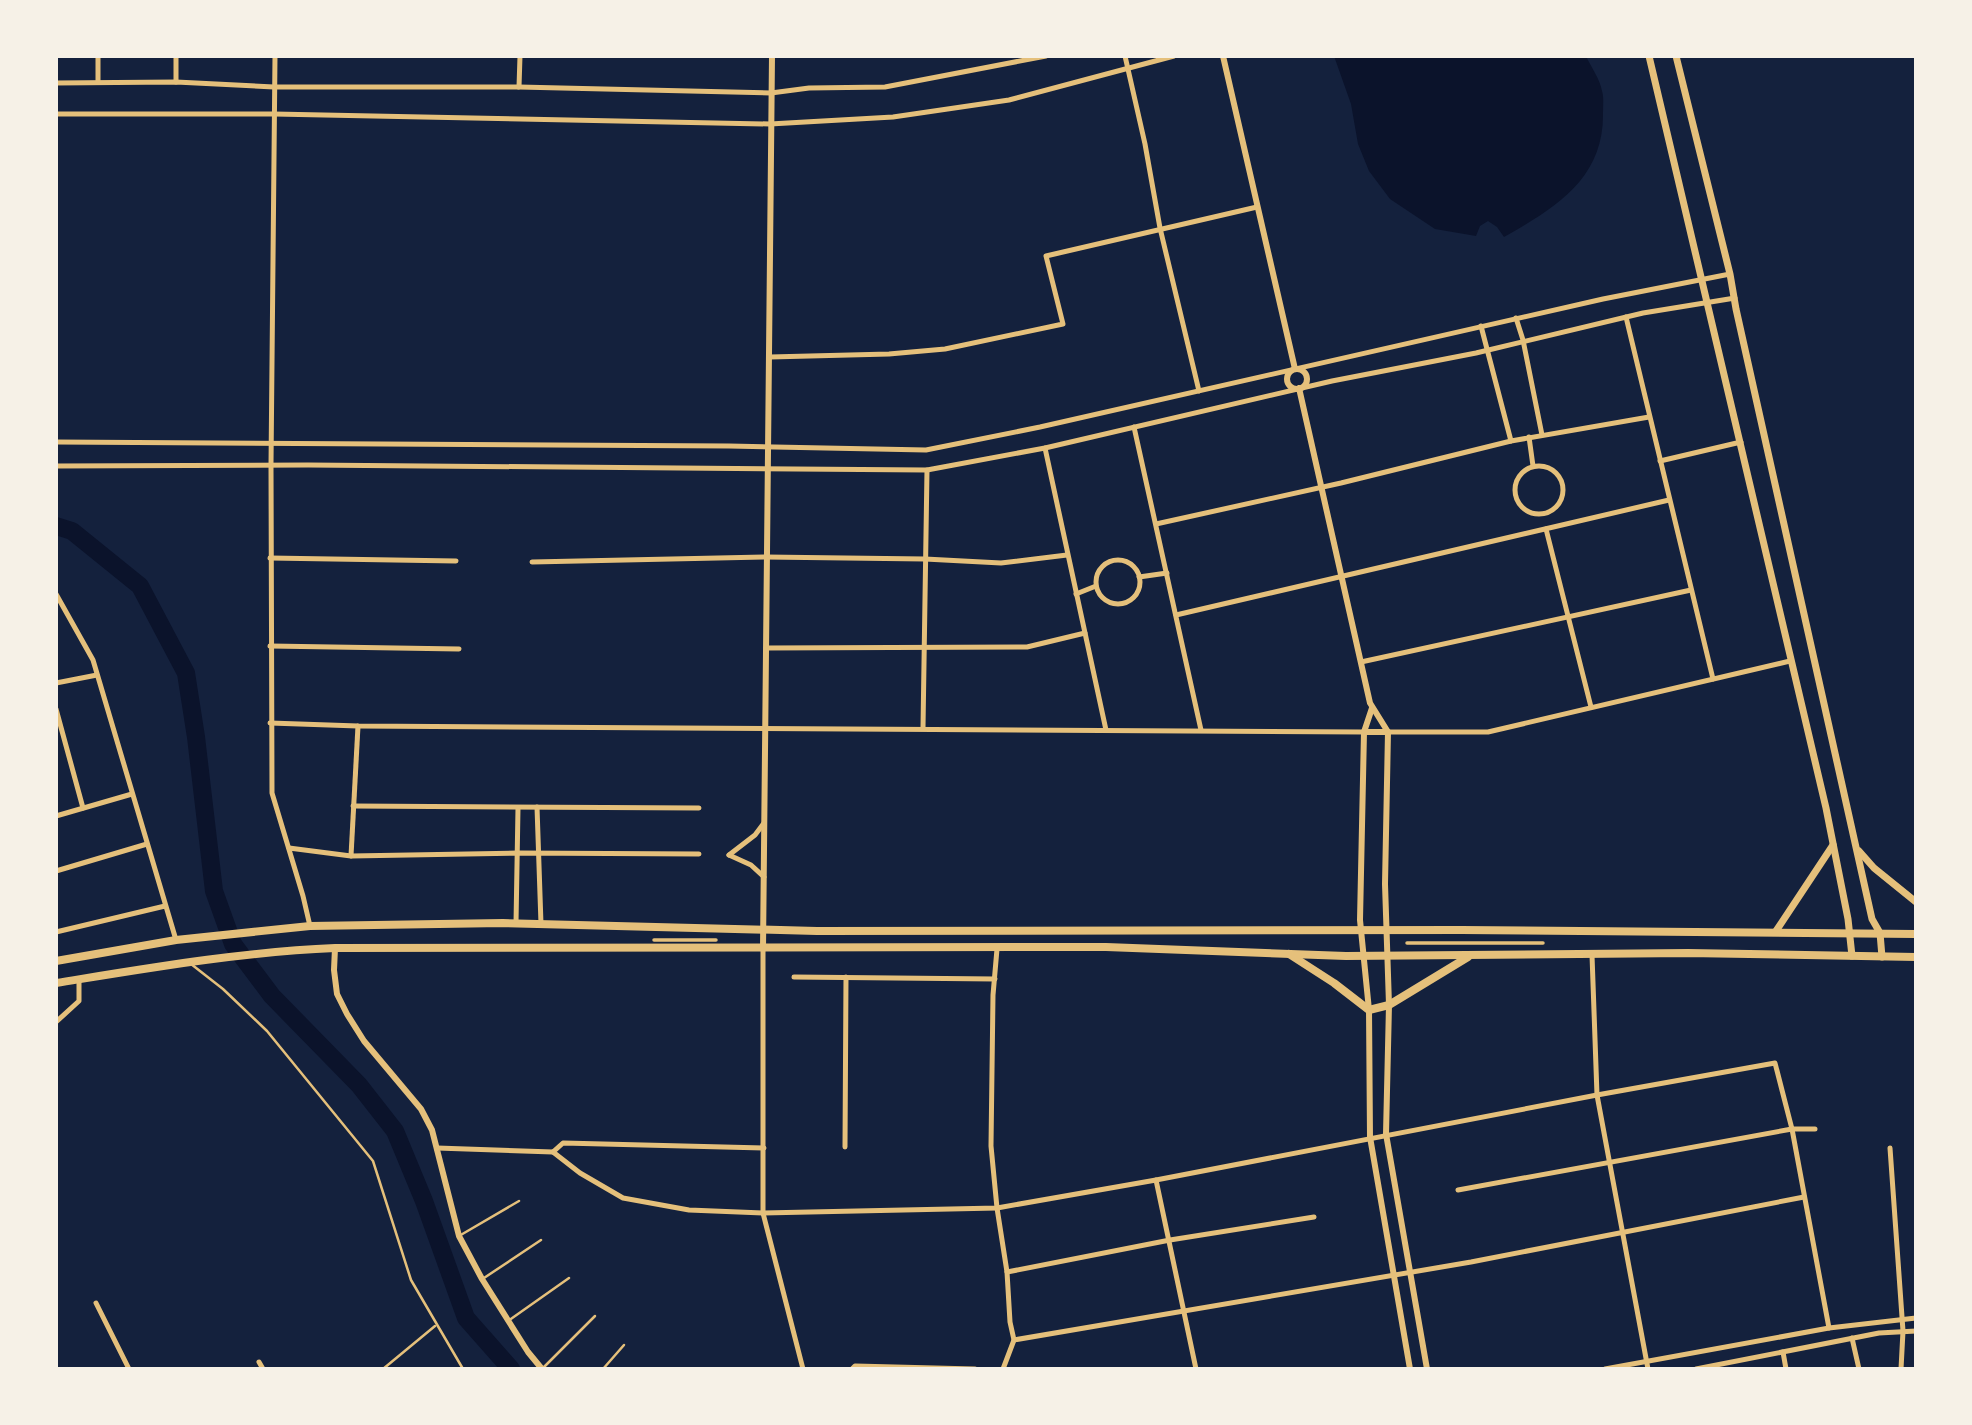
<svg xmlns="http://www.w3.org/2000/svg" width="1972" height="1425" font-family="Quicksand,sans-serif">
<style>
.water{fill:#0b132b}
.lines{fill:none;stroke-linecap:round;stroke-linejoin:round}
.river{stroke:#0b132b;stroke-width:18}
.service{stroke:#e5c07b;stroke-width:2.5}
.pedestrian{stroke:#e5c07b;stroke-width:3.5}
.minor{stroke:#e5c07b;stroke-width:5}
.tertiary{stroke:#e5c07b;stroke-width:6}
.secondary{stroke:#e5c07b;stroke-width:7}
.primary{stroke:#e5c07b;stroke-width:8}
</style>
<rect width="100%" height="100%" fill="#14213d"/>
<!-- water -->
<path class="water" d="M 1334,56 L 1586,56 C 1591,67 1600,79 1602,91 C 1604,97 1603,106 1603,113 C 1604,179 1555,208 1504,237 L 1497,227 L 1488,221 L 1480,226 L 1476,236 L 1435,229 L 1390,199 L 1369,171 L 1358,144 L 1351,104 Z"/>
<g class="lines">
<!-- river -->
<path class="river" d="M 56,526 L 72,531 L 140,586 L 186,673 L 196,737 L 214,891 L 233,944 L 272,996 L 359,1085 L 395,1131 L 424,1201 L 466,1318 L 511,1369"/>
<!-- service -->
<g class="service">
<path d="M 191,964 L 223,989 L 267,1031 L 373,1161 L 411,1280 L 463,1369"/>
<path d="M 459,1236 L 519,1201"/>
<path d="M 484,1278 L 541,1240"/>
<path d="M 508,1321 L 569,1278"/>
<path d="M 383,1369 L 435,1326"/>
<path d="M 542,1369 L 595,1316"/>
<path d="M 603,1369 L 624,1345"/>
</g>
<!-- pedestrian -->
<g class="pedestrian">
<path d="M 654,940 L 716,940"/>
<path d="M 1407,943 L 1543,943"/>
</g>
<!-- minor -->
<g class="minor">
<path d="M 275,56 L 271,465 L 272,793 L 303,896 L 310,926"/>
<path d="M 1125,56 L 1145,144 L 1160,228 L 1199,391"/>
<path d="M 98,82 L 98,56"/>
<path d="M 176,82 L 176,56"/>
<path d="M 56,83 L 176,82 L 274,87 L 519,87 L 771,93 L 809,88 L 885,87 L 1046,56"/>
<path d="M 519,87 L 520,56"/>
<path d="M 56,114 L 274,114 L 770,124 L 893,117 L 1009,100 L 1174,56"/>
<path d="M 1626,317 L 1713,679"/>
<path d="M 1516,318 L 1523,340 L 1542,435"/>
<path d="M 1481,326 L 1511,441"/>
<path d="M 770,357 L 889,354 L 945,349 L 1063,324 L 1046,256 L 1257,207"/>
<path d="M 1134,427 L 1201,730"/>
<path d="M 1529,437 L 1533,466"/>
<path d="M 56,442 L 729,446 L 926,450 L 1040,427 L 1603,299 L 1730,274"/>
<path d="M 1045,448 L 1106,730"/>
<path d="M 1660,461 L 1741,442"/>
<path d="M 56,466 L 308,465 L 927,470 L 1045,448 L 1332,381 L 1476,353 L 1643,313 L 1735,298"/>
<circle cx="1539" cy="490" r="24"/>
<path d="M 1156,524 L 1341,483 L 1511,441 L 1649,417"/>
<path d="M 1546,529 L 1591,707"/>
<path d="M 270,558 L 456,561"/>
<circle cx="1118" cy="582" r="22"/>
<path d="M 532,562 L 766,557 L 925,559 L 1001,563 L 1067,555"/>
<path d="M 1139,577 L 1167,573"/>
<path d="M 56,594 L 93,660 L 176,940"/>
<path d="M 1076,594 L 1096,586"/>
<path d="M 1176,615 L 1669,500"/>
<path d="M 270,646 L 459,649"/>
<path d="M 766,648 L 1027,647 L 1085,633"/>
<path d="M 1361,662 L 1691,590"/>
<path d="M 56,683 L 97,675"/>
<path d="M 56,709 L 83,808"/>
<path d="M 270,723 L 358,726 L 1364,732"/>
<path d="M 923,728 L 927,470"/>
<path d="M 1388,732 L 1488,732 L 1790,661"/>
<path d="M 353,806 L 699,808"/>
<path d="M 537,807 L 541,924"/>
<path d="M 56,816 L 132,794"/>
<path d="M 289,848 L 351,856 L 517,853 L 699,854"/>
<path d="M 729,855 L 755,835 L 764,823"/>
<path d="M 729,855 L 751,865 L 764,877"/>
<path d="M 351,856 L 358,726"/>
<path d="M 56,871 L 147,844"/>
<path d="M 516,923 L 518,808"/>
<path d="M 56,932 L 165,906"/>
<path d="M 763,949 L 763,1213 L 803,1369"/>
<path d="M 997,949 L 993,995 L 991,1146 L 997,1208 L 1007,1272 L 1010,1322 L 1014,1340 L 1003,1369"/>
<path d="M 1592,955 L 1597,1095 L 1648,1369"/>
<path d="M 794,977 L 995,979"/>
<path d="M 56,1022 L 79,1001 L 79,980"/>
<path d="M 845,1147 L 846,977"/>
<path d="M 437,1148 L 553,1152 L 563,1143 L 764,1148"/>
<path d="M 1890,1148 L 1903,1331 L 1901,1369"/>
<path d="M 553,1152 L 580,1173 L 623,1198 L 689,1210 L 763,1213 L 997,1208 L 1156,1180 L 1597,1095 L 1775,1063 L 1792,1129 L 1829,1328"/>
<path d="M 1156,1180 L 1196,1369"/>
<path d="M 1458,1190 L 1792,1129 L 1815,1129"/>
<path d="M 1007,1272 L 1170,1240 L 1314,1217"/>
<path d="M 96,1303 L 129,1369"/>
<path d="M 1852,1338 L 1859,1369"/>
<path d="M 1014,1340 L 1471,1262 L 1804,1197"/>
<path d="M 1783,1352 L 1786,1369"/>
<path d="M 259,1362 L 263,1369"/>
<path d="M 852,1369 L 855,1366 L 975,1369"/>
<path d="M 1605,1369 L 1829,1328 L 1916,1318"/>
<path d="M 1696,1369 L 1879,1333 L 1916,1331"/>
</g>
<!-- tertiary -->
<g class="tertiary">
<path d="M 1223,56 L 1295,369"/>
<circle cx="1297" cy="379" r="10"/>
<path d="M 1299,388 L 1370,703 L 1388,732 L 1385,884 L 1389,1005 L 1386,1134 L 1427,1369"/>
<path d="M 1372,708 L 1364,732 L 1360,920 L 1369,1010 L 1370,1137 L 1410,1369"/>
<path d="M 1364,732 L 1388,732"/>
<path d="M 335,948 L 334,970 L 337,994 L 347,1014 L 364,1041 L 421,1109 L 432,1130 L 459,1236 L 482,1279 L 528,1352 L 542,1369"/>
<path d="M 763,949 L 772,56"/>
</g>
<!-- secondary -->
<g class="secondary">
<path d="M 1649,56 L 1826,808 L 1848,919 L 1852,956"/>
<path d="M 1676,56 L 1730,274 L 1736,309 L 1872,919 L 1880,933 L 1882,957"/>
<path d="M 1859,851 L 1874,868 L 1916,902"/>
<path d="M 1776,931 L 1833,845"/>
</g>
<!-- primary -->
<g class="primary">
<path d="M 1289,954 L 1334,983 L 1369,1010 L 1389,1005 L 1468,957"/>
<path d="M 56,961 L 176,940 L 310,926 L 503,923 L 817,931 L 1461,930 L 1916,934"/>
<path d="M 56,983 C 149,968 241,952 335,948 L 1106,947 L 1346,956 L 1688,953 L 1916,957"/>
</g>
</g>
<!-- border -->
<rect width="1972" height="1425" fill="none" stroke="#f6f1e7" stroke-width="116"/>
</svg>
